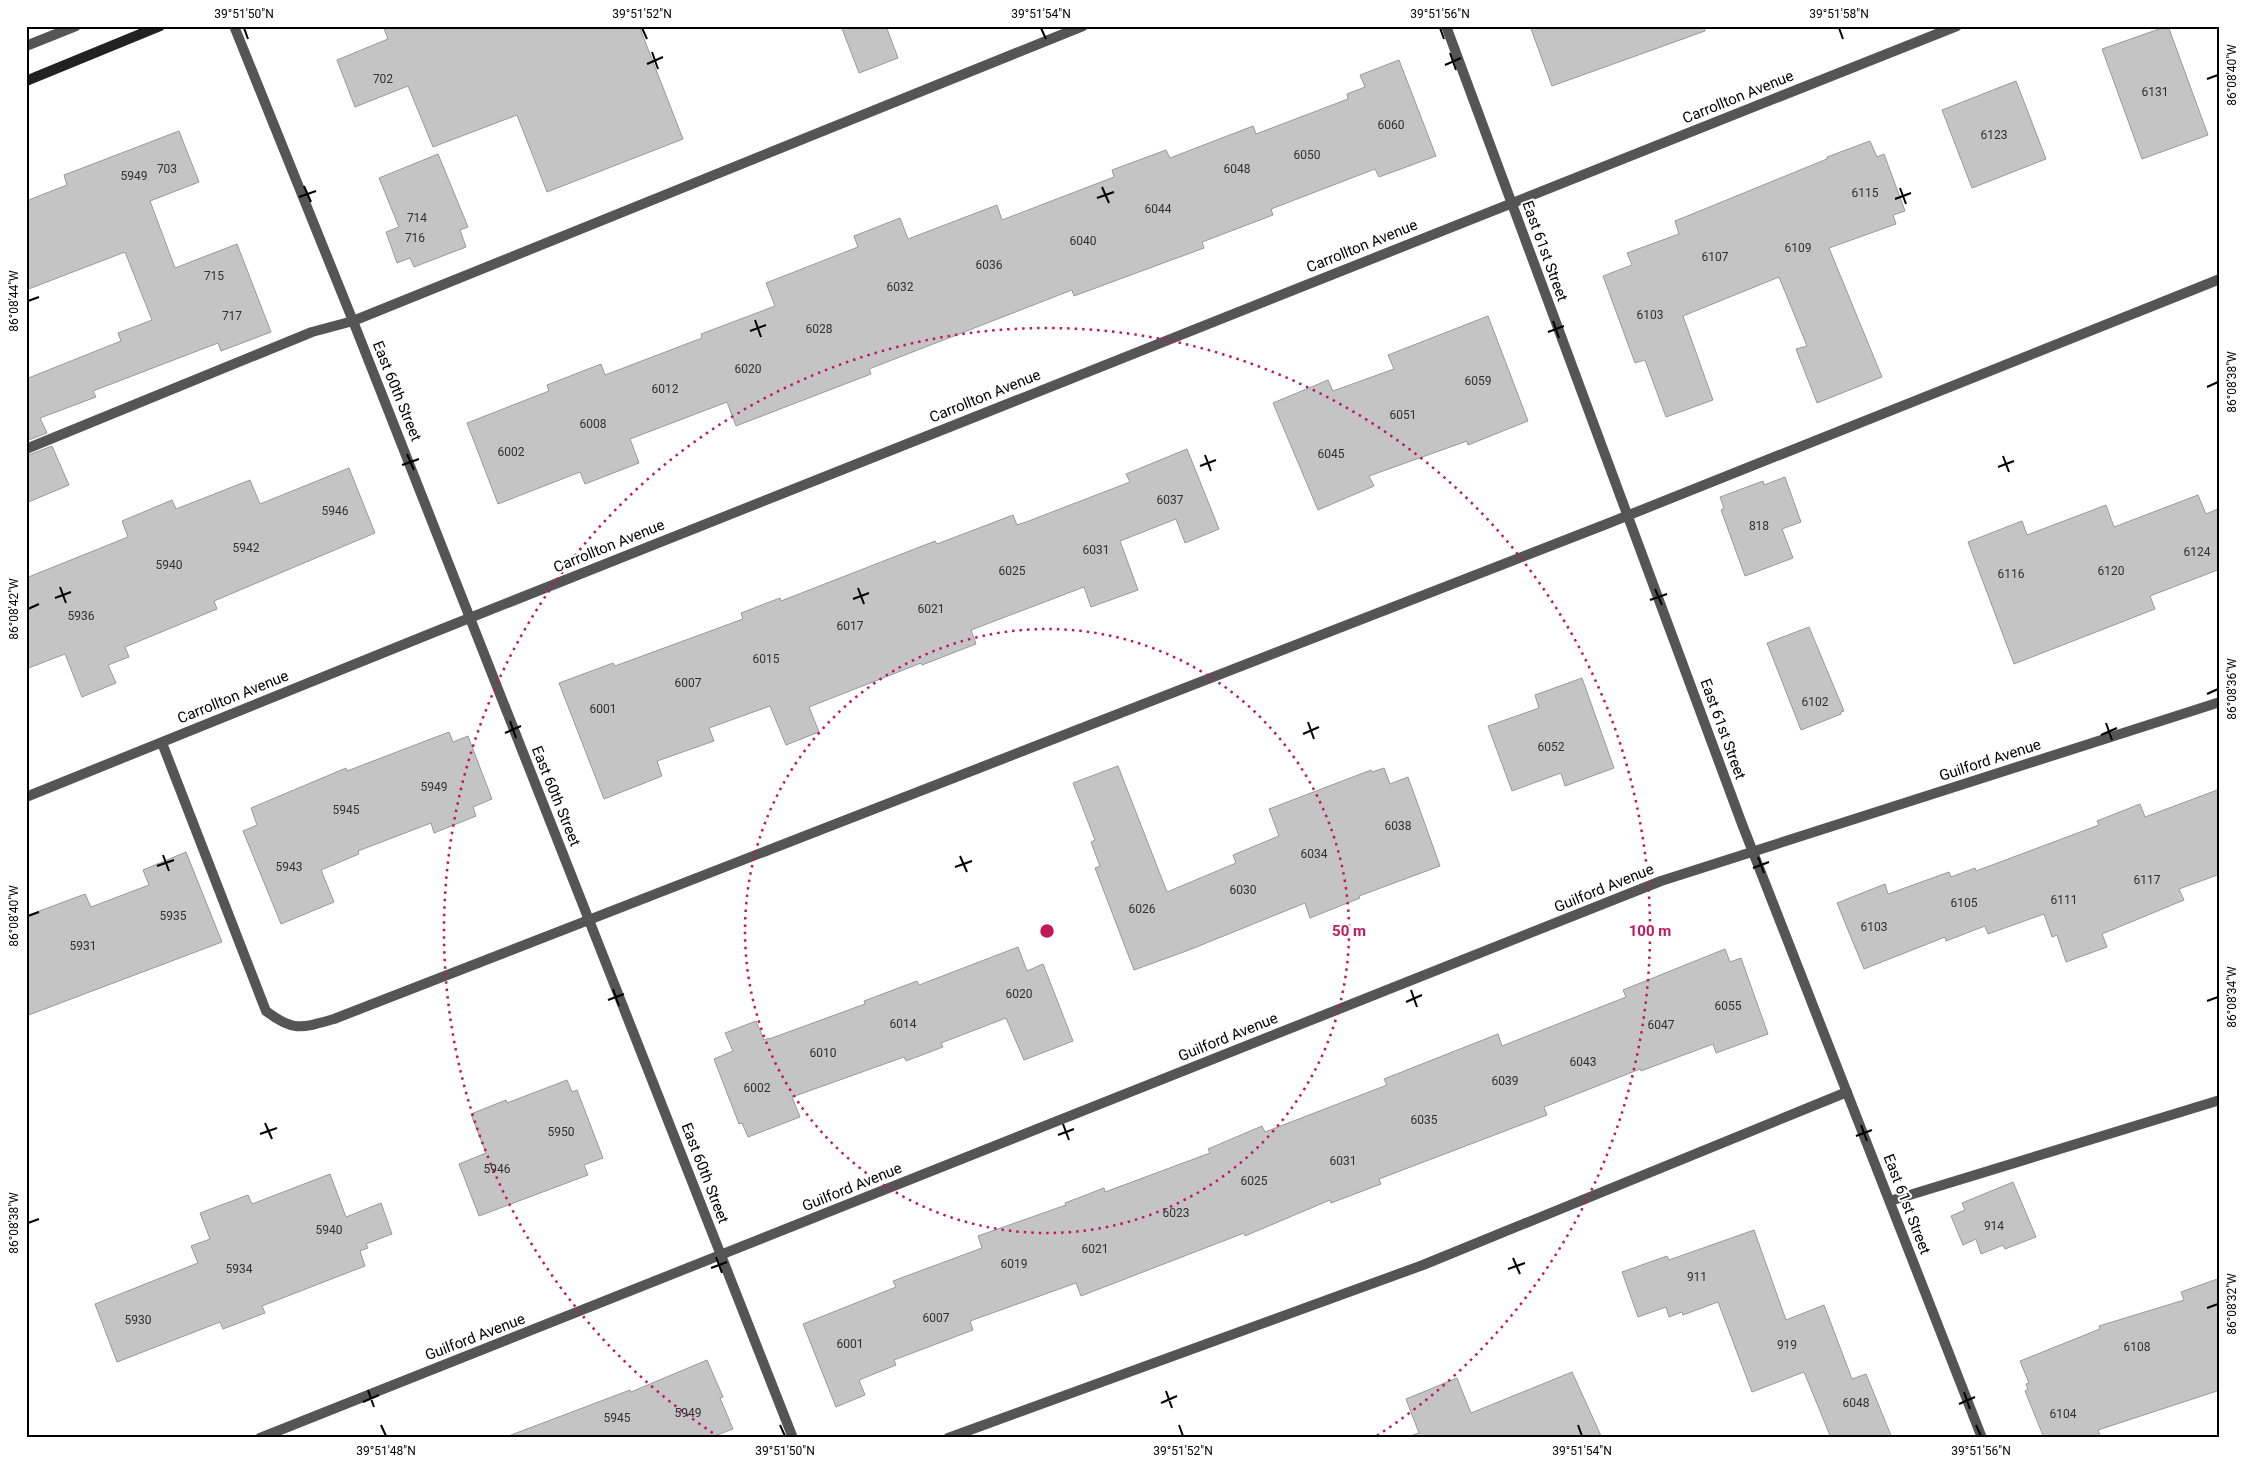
<svg xmlns="http://www.w3.org/2000/svg" width="2246" height="1464" font-family="Roboto,sans-serif">
<style>
.building{fill:#c4c4c4;stroke:#999}
.lines{fill:none;stroke-linecap:round;stroke-linejoin:round}
.service{stroke:#555;stroke-width:10}
.minor{stroke:#555;stroke-width:10}
.secondary{stroke:#222;stroke-width:10}
.ticks{fill:none;stroke:#000;stroke-width:2}
.ring{fill:none;stroke:#c2185b;stroke-width:2.5;stroke-dasharray:2.5 5}
.labels{text-anchor:middle;stroke-width:4;stroke-linejoin:round;paint-order:stroke}
.number-label{font-size:12px;fill:#313131}
.street-label{font-size:15px;fill:#000;stroke:#fff}
.centre{fill:#c2185b;stroke:#fff;stroke-width:2.5}
.ring-label{font-size:15px;text-anchor:middle;font-weight:bold;fill:#c2185b;stroke:#fff;stroke-width:4;stroke-linejoin:round;paint-order:stroke}
.neatline{fill:none;stroke:#000;stroke-width:2}
.ticks-label{font-size:12px;text-anchor:middle;fill:#000}
</style>
<rect width="100%" height="100%" fill="#fff"/>
<!-- building -->
<g class="building">
<path d="M 383,26 L 639,26 L 683,139 L 547,192 L 517,115 L 433,147 L 408,86 L 355,107 L 337,60 L 388,39 Z"/>
<path d="M 841,26 L 886,26 L 898,58 L 859,73 Z"/>
<path d="M 1530,26 L 1704,26 L 1705,31 L 1552,86 Z"/>
<path d="M 2168,26 L 2208,135 L 2142,159 L 2102,49 Z"/>
<path d="M 1399,60 L 1436,156 L 1379,177 L 1375,169 L 1271,209 L 1273,215 L 1202,242 L 1204,248 L 1074,296 L 1072,290 L 869,369 L 871,374 L 736,426 L 727,402 L 630,439 L 639,463 L 585,484 L 580,472 L 498,504 L 467,423 L 549,391 L 547,385 L 601,364 L 605,375 L 702,338 L 701,334 L 775,306 L 766,283 L 858,247 L 854,236 L 900,218 L 908,239 L 997,205 L 1002,220 L 1114,177 L 1112,170 L 1166,150 L 1170,158 L 1253,126 L 1256,134 L 1348,99 L 1347,94 L 1365,87 L 1360,75 Z"/>
<path d="M 2016,81 L 2046,159 L 1972,188 L 1942,110 Z"/>
<path d="M 179,131 L 199,182 L 150,201 L 175,268 L 237,244 L 271,332 L 221,351 L 218,343 L 93,391 L 96,397 L 40,418 L 47,433 L 26,441 L 26,379 L 121,341 L 118,333 L 152,320 L 125,252 L 26,290 L 26,201 L 67,185 L 64,175 Z"/>
<path d="M 1870,141 L 1877,157 L 1884,154 L 1905,211 L 1893,215 L 1896,224 L 1829,248 L 1882,377 L 1817,403 L 1796,349 L 1807,346 L 1779,277 L 1683,316 L 1713,400 L 1666,417 L 1645,360 L 1635,363 L 1603,276 L 1632,265 L 1627,253 L 1679,234 L 1675,221 L 1827,159 L 1827,157 Z"/>
<path d="M 438,154 L 468,227 L 460,230 L 466,247 L 414,267 L 410,258 L 397,263 L 386,232 L 399,227 L 379,178 Z"/>
<path d="M 1488,316 L 1528,421 L 1468,445 L 1467,441 L 1369,476 L 1374,486 L 1318,510 L 1273,403 L 1328,380 L 1333,391 L 1394,369 L 1388,355 Z"/>
<path d="M 52,446 L 69,485 L 26,503 L 26,456 Z"/>
<path d="M 1187,449 L 1219,529 L 1185,543 L 1176,519 L 1120,541 L 1138,590 L 1091,607 L 1084,587 L 971,630 L 976,644 L 922,665 L 921,663 L 809,707 L 819,732 L 786,745 L 770,706 L 709,728 L 714,741 L 657,761 L 662,776 L 604,799 L 559,683 L 613,663 L 615,666 L 743,619 L 741,613 L 780,598 L 781,601 L 935,541 L 937,544 L 1013,515 L 1017,525 L 1026,522 L 1130,482 L 1126,474 Z"/>
<path d="M 349,468 L 375,533 L 214,601 L 217,609 L 125,647 L 129,657 L 108,665 L 116,683 L 82,697 L 65,654 L 26,669 L 26,578 L 128,537 L 122,521 L 172,500 L 176,509 L 250,480 L 260,504 Z"/>
<path d="M 1785,477 L 1801,522 L 1782,529 L 1793,558 L 1745,576 L 1721,510 L 1724,508 L 1720,497 L 1763,481 L 1764,485 Z"/>
<path d="M 2198,495 L 2206,514 L 2220,508 L 2220,569 L 2150,596 L 2155,609 L 2014,664 L 1968,542 L 2022,521 L 2027,535 L 2106,505 L 2114,527 Z"/>
<path d="M 1809,627 L 1844,711 L 1841,712 L 1841,714 L 1801,730 L 1767,643 Z"/>
<path d="M 1582,678 L 1614,768 L 1565,786 L 1561,773 L 1512,791 L 1488,726 L 1539,708 L 1535,695 Z"/>
<path d="M 449,732 L 453,742 L 468,736 L 492,799 L 473,807 L 476,816 L 434,833 L 431,823 L 358,851 L 359,854 L 321,870 L 334,902 L 281,924 L 243,831 L 257,825 L 251,808 L 346,768 L 347,771 Z"/>
<path d="M 1118,766 L 1167,892 L 1236,863 L 1233,855 L 1279,836 L 1269,809 L 1371,770 L 1372,772 L 1384,768 L 1390,784 L 1408,777 L 1440,866 L 1359,896 L 1360,898 L 1310,918 L 1305,903 L 1189,950 L 1134,970 L 1095,868 L 1100,866 L 1091,842 L 1095,840 L 1073,783 Z"/>
<path d="M 2220,789 L 2220,874 L 2179,889 L 2184,900 L 2102,934 L 2107,947 L 2066,962 L 2057,935 L 2052,937 L 2044,914 L 1988,934 L 1985,926 L 1946,941 L 1945,937 L 1864,969 L 1837,903 L 1885,884 L 1888,894 L 1949,872 L 1951,877 L 1975,868 L 1976,871 L 2099,825 L 2097,821 L 2140,804 L 2145,817 Z"/>
<path d="M 186,852 L 222,942 L 26,1016 L 26,916 L 85,894 L 91,907 L 149,885 L 143,870 Z"/>
<path d="M 1018,947 L 1027,971 L 1043,964 L 1073,1041 L 1024,1060 L 1006,1018 L 941,1043 L 943,1047 L 906,1061 L 904,1057 L 792,1097 L 800,1117 L 748,1137 L 742,1123 L 739,1124 L 714,1059 L 733,1051 L 725,1033 L 756,1021 L 764,1040 L 769,1038 L 769,1039 L 865,1004 L 864,1001 L 917,981 L 919,985 Z"/>
<path d="M 1725,949 L 1730,962 L 1741,958 L 1768,1034 L 1716,1053 L 1713,1044 L 1641,1071 L 1640,1069 L 1544,1107 L 1547,1115 L 1379,1179 L 1381,1184 L 1331,1203 L 1330,1200 L 1245,1236 L 1244,1233 L 1081,1296 L 1076,1283 L 970,1321 L 973,1330 L 894,1360 L 896,1365 L 859,1380 L 865,1395 L 836,1407 L 803,1324 L 896,1287 L 893,1281 L 982,1248 L 978,1236 L 1066,1205 L 1065,1203 L 1104,1188 L 1105,1192 L 1210,1153 L 1208,1149 L 1262,1126 L 1265,1132 L 1387,1085 L 1384,1079 L 1498,1034 L 1502,1046 L 1626,997 L 1623,990 Z"/>
<path d="M 567,1080 L 572,1092 L 577,1090 L 603,1158 L 584,1165 L 588,1175 L 479,1216 L 459,1164 L 486,1153 L 471,1114 L 506,1100 L 507,1103 Z"/>
<path d="M 330,1174 L 346,1217 L 381,1203 L 392,1234 L 366,1244 L 368,1248 L 360,1251 L 365,1266 L 262,1306 L 265,1313 L 223,1329 L 220,1322 L 117,1362 L 95,1304 L 198,1263 L 191,1246 L 210,1239 L 200,1213 L 248,1195 L 252,1204 Z"/>
<path d="M 2013,1182 L 2036,1237 L 2005,1249 L 2003,1245 L 1981,1254 L 1976,1239 L 1963,1245 L 1951,1216 L 1965,1210 L 1962,1203 Z"/>
<path d="M 1754,1230 L 1786,1320 L 1824,1305 L 1852,1379 L 1866,1374 L 1892,1438 L 1831,1438 L 1804,1372 L 1752,1392 L 1718,1302 L 1683,1315 L 1682,1312 L 1669,1317 L 1666,1307 L 1638,1317 L 1622,1272 L 1667,1256 L 1669,1260 Z"/>
<path d="M 2220,1278 L 2220,1390 L 2098,1430 L 2101,1438 L 2044,1438 L 2025,1391 L 2028,1389 L 2026,1384 L 2029,1383 L 2020,1361 L 2100,1329 L 2099,1326 L 2184,1300 L 2181,1292 Z"/>
<path d="M 707,1360 L 723,1397 L 720,1398 L 733,1429 L 709,1438 L 512,1438 L 511,1435 L 630,1390 L 631,1392 Z"/>
<path d="M 1572,1372 L 1602,1438 L 1414,1438 L 1413,1435 L 1419,1433 L 1406,1399 L 1457,1378 L 1471,1413 Z"/>
</g>
<g class="lines">
<!-- service -->
<g class="service">
<path d="M 26,46 L 76,26"/>
<path d="M 26,449 L 312,332 L 353,321 L 1083,26"/>
<path d="M 162,743 L 266,1011 C 293,1032 302,1028 334,1019 L 1604,525 L 2220,279"/>
<path d="M 1890,1201 L 2220,1100"/>
<path d="M 948,1438 L 1423,1265 L 1847,1092"/>
</g>
<!-- minor -->
<g class="minor">
<path d="M 234,26 L 353,321 L 793,1438"/>
<path d="M 1446,26 L 1742,824 L 1982,1438"/>
<path d="M 26,797 L 432,633 L 1957,26"/>
<path d="M 260,1438 L 1661,881 L 2220,702"/>
</g>
<!-- secondary -->
<path class="secondary" d="M 26,81 L 160,26"/>
</g>
<!-- ticks -->
<path class="ticks" d="M 244,28 L 248,39M 642,28 L 647,39M 1041,28 L 1046,39M 1440,28 L 1444,39M 1839,28 L 1843,39M 652,52 L 658,69M 1450,53 L 1456,70M 647,64 L 663,57M 1445,65 L 1461,58M 2207,79 L 2218,75M 304,186 L 311,202M 1102,187 L 1109,203M 1900,188 L 1906,204M 299,197 L 316,191M 1097,198 L 1114,192M 1895,199 L 1911,193M 28,301 L 39,297M 755,320 L 761,337M 1553,321 L 1559,338M 750,331 L 766,325M 1548,332 L 1564,326M 2207,387 L 2218,382M 407,454 L 414,470M 1205,455 L 1211,471M 2003,456 L 2009,472M 402,465 L 419,459M 1200,466 L 1216,460M 1998,467 L 2014,461M 60,587 L 66,603M 858,588 L 864,604M 1655,589 L 1662,605M 55,598 L 71,592M 853,599 L 869,593M 1650,600 L 1667,594M 28,609 L 39,604M 2207,694 L 2218,689M 510,721 L 516,738M 1308,722 L 1314,739M 2106,723 L 2112,740M 505,733 L 521,726M 1303,734 L 1319,727M 2101,735 L 2117,728M 163,855 L 169,871M 960,856 L 967,872M 1758,857 L 1764,873M 157,866 L 174,860M 955,867 L 972,861M 1753,868 L 1769,862M 28,916 L 39,912M 613,989 L 619,1006M 1411,990 L 1417,1007M 608,1000 L 624,994M 2207,1001 L 2218,997M 1406,1002 L 1422,995M 265,1123 L 272,1139M 1063,1124 L 1069,1140M 1861,1125 L 1867,1141M 260,1134 L 277,1128M 1058,1135 L 1074,1129M 1856,1136 L 1872,1130M 28,1223 L 39,1219M 716,1257 L 722,1273M 1513,1258 L 1520,1274M 711,1268 L 727,1262M 1508,1269 L 1525,1263M 2207,1308 L 2218,1304M 368,1390 L 374,1407M 1166,1391 L 1172,1408M 1964,1392 L 1970,1409M 363,1402 L 379,1395M 1161,1403 L 1177,1396M 1959,1404 L 1975,1397M 381,1425 L 386,1436M 780,1425 L 785,1436M 1179,1425 L 1183,1436M 1578,1425 L 1582,1436M 1976,1425 L 1981,1436"/>
<!-- distance rings -->
<g class="ring">
<circle cx="1047" cy="931" r="302"/>
<path d="M719 1437A603 603 0 1 1 1375 1437"/>
</g>
<g class="labels">
<!-- number labels -->
<g class="number-label">
<text x="383" y="83">702</text>
<text x="2155" y="96">6131</text>
<text x="1391" y="129">6060</text>
<text x="1994" y="139">6123</text>
<text x="1307" y="159">6050</text>
<text x="167" y="173">703</text>
<text x="1237" y="173">6048</text>
<text x="134" y="180">5949</text>
<text x="1865" y="197">6115</text>
<text x="1158" y="213">6044</text>
<text x="417" y="222">714</text>
<text x="415" y="242">716</text>
<text x="1083" y="245">6040</text>
<text x="1798" y="252">6109</text>
<text x="1715" y="261">6107</text>
<text x="989" y="269">6036</text>
<text x="214" y="280">715</text>
<text x="900" y="291">6032</text>
<text x="1650" y="319">6103</text>
<text x="232" y="320">717</text>
<text x="819" y="333">6028</text>
<text x="748" y="373">6020</text>
<text x="1478" y="385">6059</text>
<text x="665" y="393">6012</text>
<text x="1403" y="419">6051</text>
<text x="593" y="428">6008</text>
<text x="511" y="456">6002</text>
<text x="1331" y="458">6045</text>
<text x="1170" y="504">6037</text>
<text x="335" y="515">5946</text>
<text x="1759" y="530">818</text>
<text x="246" y="552">5942</text>
<text x="1096" y="554">6031</text>
<text x="2197" y="556">6124</text>
<text x="169" y="569">5940</text>
<text x="1012" y="575">6025</text>
<text x="2111" y="575">6120</text>
<text x="2011" y="578">6116</text>
<text x="931" y="613">6021</text>
<text x="81" y="620">5936</text>
<text x="850" y="630">6017</text>
<text x="766" y="663">6015</text>
<text x="688" y="687">6007</text>
<text x="1815" y="706">6102</text>
<text x="603" y="713">6001</text>
<text x="1551" y="751">6052</text>
<text x="434" y="791">5949</text>
<text x="346" y="814">5945</text>
<text x="1398" y="830">6038</text>
<text x="1314" y="858">6034</text>
<text x="289" y="871">5943</text>
<text x="2147" y="884">6117</text>
<text x="1243" y="894">6030</text>
<text x="2064" y="904">6111</text>
<text x="1964" y="907">6105</text>
<text x="1142" y="913">6026</text>
<text x="173" y="920">5935</text>
<text x="1874" y="931">6103</text>
<text x="83" y="950">5931</text>
<text x="1019" y="998">6020</text>
<text x="1728" y="1010">6055</text>
<text x="903" y="1028">6014</text>
<text x="1661" y="1029">6047</text>
<text x="823" y="1057">6010</text>
<text x="1583" y="1066">6043</text>
<text x="1505" y="1085">6039</text>
<text x="757" y="1092">6002</text>
<text x="1424" y="1124">6035</text>
<text x="561" y="1136">5950</text>
<text x="1343" y="1165">6031</text>
<text x="497" y="1173">5946</text>
<text x="1254" y="1185">6025</text>
<text x="1176" y="1217">6023</text>
<text x="1994" y="1230">914</text>
<text x="329" y="1234">5940</text>
<text x="1095" y="1253">6021</text>
<text x="1014" y="1268">6019</text>
<text x="239" y="1273">5934</text>
<text x="1697" y="1281">911</text>
<text x="936" y="1322">6007</text>
<text x="138" y="1324">5930</text>
<text x="850" y="1348">6001</text>
<text x="1787" y="1349">919</text>
<text x="2137" y="1351">6108</text>
<text x="1856" y="1407">6048</text>
<text x="688" y="1417">5949</text>
<text x="2063" y="1418">6104</text>
<text x="617" y="1422">5945</text>
</g>
<!-- street labels -->
<g class="street-label">
<text transform="translate(1738 97) rotate(-22)" y="5">Carrollton Avenue</text>
<text transform="translate(1362 246) rotate(-22)" y="5">Carrollton Avenue</text>
<text transform="translate(1545 251) rotate(70)" y="5">East 61st Street</text>
<text transform="translate(397 391) rotate(68)" y="5">East 60th Street</text>
<text transform="translate(985 396) rotate(-22)" y="5">Carrollton Avenue</text>
<text transform="translate(609 546) rotate(-22)" y="5">Carrollton Avenue</text>
<text transform="translate(233 697) rotate(-22)" y="5">Carrollton Avenue</text>
<text transform="translate(1723 729) rotate(70)" y="5">East 61st Street</text>
<text transform="translate(1990 760) rotate(-18)" y="5">Guilford Avenue</text>
<text transform="translate(556 796) rotate(68)" y="5">East 60th Street</text>
<text transform="translate(1604 888) rotate(-22)" y="5">Guilford Avenue</text>
<text transform="translate(1228 1037) rotate(-22)" y="5">Guilford Avenue</text>
<text transform="translate(705 1173) rotate(69)" y="5">East 60th Street</text>
<text transform="translate(852 1187) rotate(-22)" y="5">Guilford Avenue</text>
<text transform="translate(1907 1204) rotate(69)" y="5">East 61st Street</text>
<text transform="translate(475 1337) rotate(-21)" y="5">Guilford Avenue</text>
</g>
</g>
<circle cx="1047" cy="931" r="8" class="centre"/>
<g class="ring-label">
<text x="1349" y="936">50 m</text>
<text x="1650" y="936">100 m</text>
</g>
<!-- border -->
<rect width="2246" height="1464" fill="none" stroke="#ffffff" stroke-width="55"/>
<rect x="28" y="28" width="2190" height="1408" class="neatline"/>
<g class="ticks-label">
<text x="244" y="18">39°51'50"N</text>
<text x="642" y="18">39°51'52"N</text>
<text x="1041" y="18">39°51'54"N</text>
<text x="1440" y="18">39°51'56"N</text>
<text x="1839" y="18">39°51'58"N</text>
<text transform="translate(2232 75) rotate(-90)" y="4">86°08'40"W</text>
<text transform="translate(14 301) rotate(-90)" y="4">86°08'44"W</text>
<text transform="translate(2232 382) rotate(-90)" y="4">86°08'38"W</text>
<text transform="translate(14 609) rotate(-90)" y="4">86°08'42"W</text>
<text transform="translate(2232 689) rotate(-90)" y="4">86°08'36"W</text>
<text transform="translate(14 916) rotate(-90)" y="4">86°08'40"W</text>
<text transform="translate(2232 997) rotate(-90)" y="4">86°08'34"W</text>
<text transform="translate(14 1223) rotate(-90)" y="4">86°08'38"W</text>
<text transform="translate(2232 1304) rotate(-90)" y="4">86°08'32"W</text>
<text x="386" y="1455">39°51'48"N</text>
<text x="785" y="1455">39°51'50"N</text>
<text x="1183" y="1455">39°51'52"N</text>
<text x="1582" y="1455">39°51'54"N</text>
<text x="1981" y="1455">39°51'56"N</text>
</g>
</svg>
